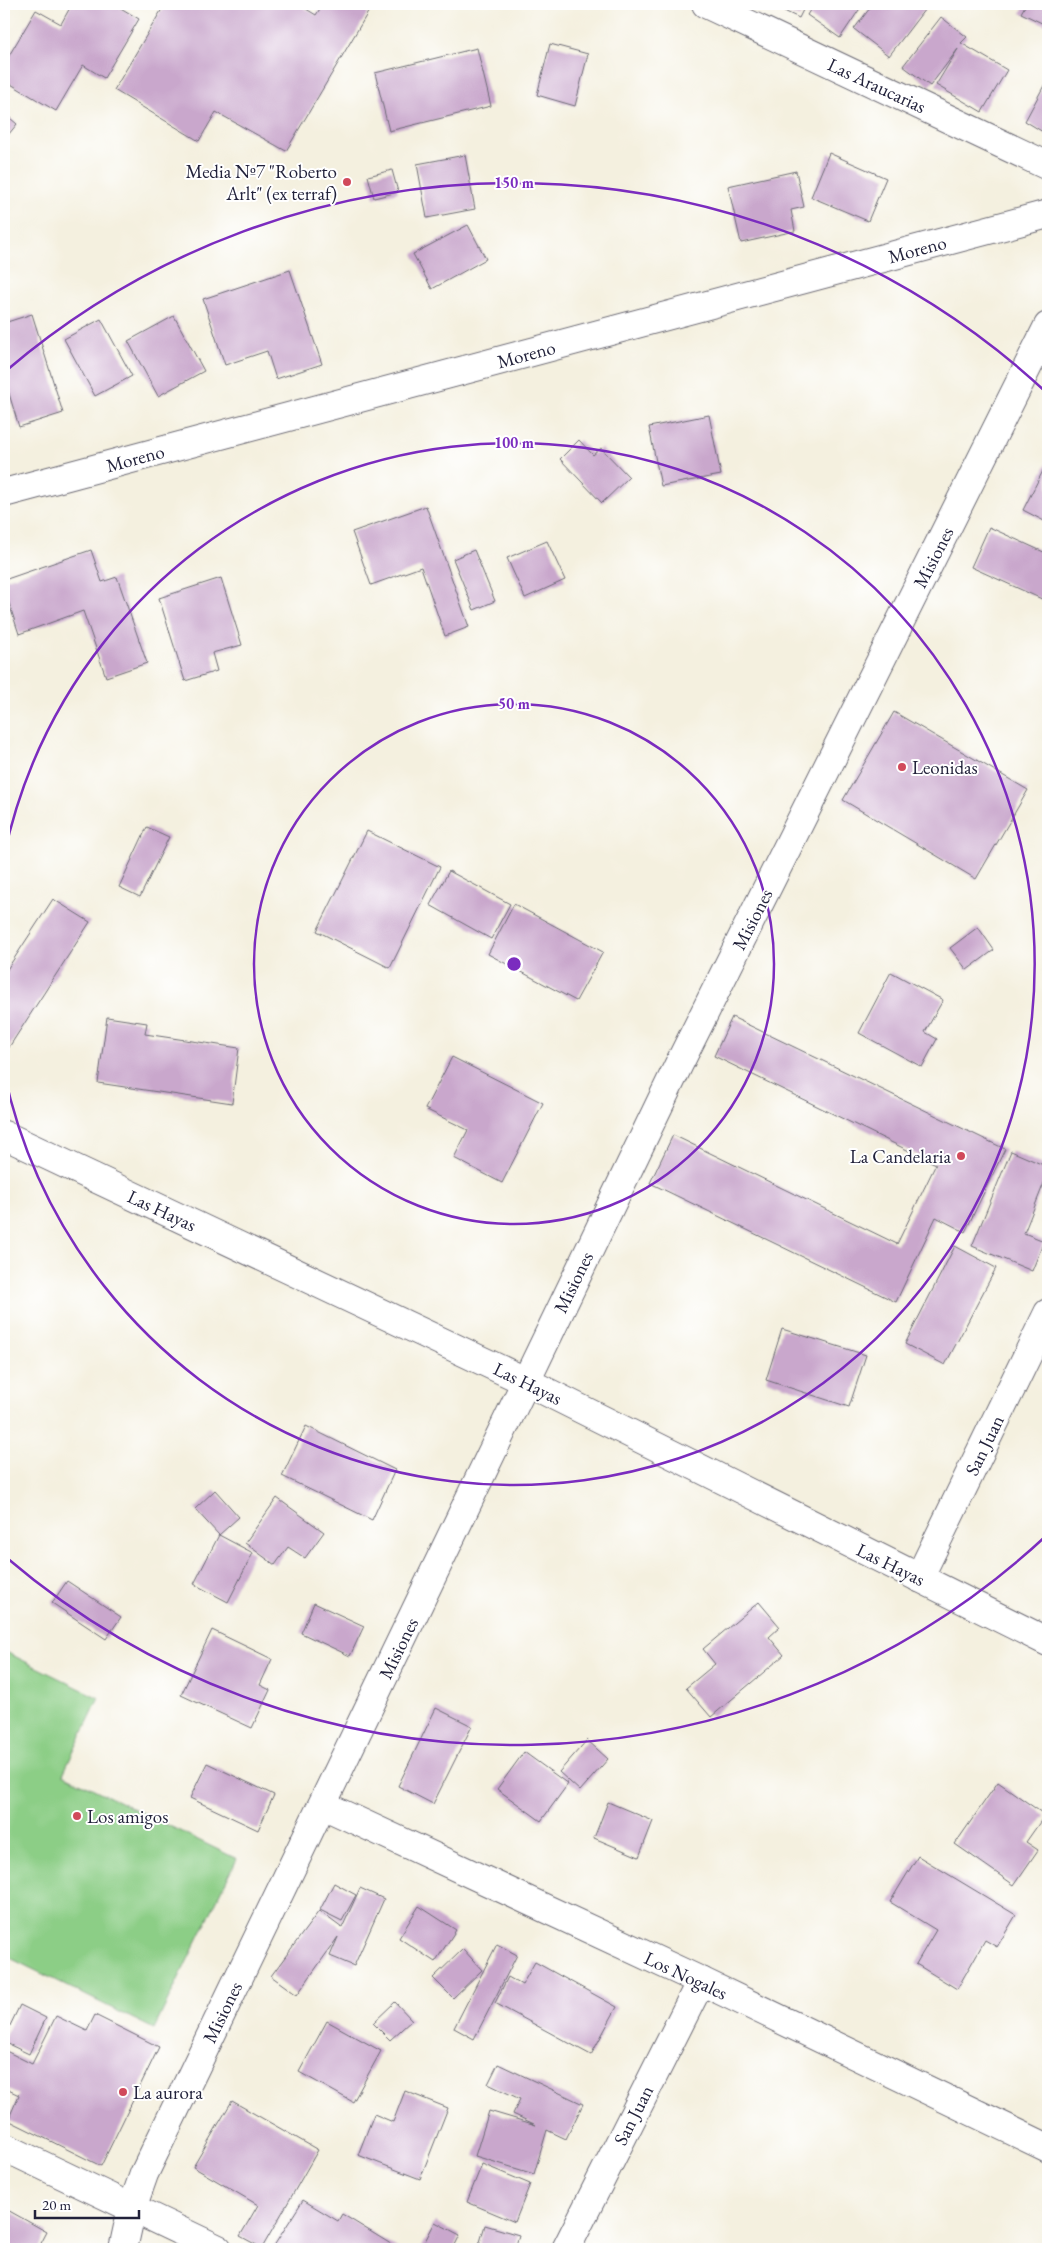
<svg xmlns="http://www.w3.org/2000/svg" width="1052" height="2253" font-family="'EB Garamond',serif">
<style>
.pitch{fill:#8cce86;stroke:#577860}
.building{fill:#c9a7cc}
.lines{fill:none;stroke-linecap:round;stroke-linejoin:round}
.minor-casing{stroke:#6c6a74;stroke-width:30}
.minor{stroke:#fff;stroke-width:28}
.ring{fill:none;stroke:#7b2cbf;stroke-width:2.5}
.poi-dot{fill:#d1495b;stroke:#fff;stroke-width:2}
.labels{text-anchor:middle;stroke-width:4;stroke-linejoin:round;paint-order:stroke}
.street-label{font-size:19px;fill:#22223b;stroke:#fff}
.poi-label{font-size:19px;fill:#22223b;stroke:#fff;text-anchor:start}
.centre{fill:#7b2cbf;stroke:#fff;stroke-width:2.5}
.ring-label{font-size:15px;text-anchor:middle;font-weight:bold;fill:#7b2cbf;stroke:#fff;stroke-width:4;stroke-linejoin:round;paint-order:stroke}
</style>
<rect width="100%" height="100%" fill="#fff"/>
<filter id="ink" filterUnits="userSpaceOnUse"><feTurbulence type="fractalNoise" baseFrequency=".02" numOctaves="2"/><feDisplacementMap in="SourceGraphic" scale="10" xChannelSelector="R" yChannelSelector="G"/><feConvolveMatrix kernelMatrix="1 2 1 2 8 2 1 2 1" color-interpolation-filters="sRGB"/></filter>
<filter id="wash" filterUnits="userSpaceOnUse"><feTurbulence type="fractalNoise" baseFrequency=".0096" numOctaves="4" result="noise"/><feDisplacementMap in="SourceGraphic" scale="20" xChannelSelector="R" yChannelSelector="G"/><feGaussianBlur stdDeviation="1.12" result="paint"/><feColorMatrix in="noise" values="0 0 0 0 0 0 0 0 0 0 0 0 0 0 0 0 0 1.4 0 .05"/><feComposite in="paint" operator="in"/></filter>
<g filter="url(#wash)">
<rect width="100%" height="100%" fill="#f4f0df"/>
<!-- pitch -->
<path class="pitch" d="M 4,1651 L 99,1698 L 63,1774 L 237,1859 L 154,2029 L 4,1955 Z"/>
<g id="blocks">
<!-- building -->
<g class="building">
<path d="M 72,4 L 114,4 L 139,19 L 104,78 L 83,65 L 56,111 L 4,80 L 4,64 L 36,10 L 61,24 Z"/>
<path d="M 165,4 L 298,4 L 316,15 L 323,4 L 362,4 L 370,9 L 286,151 L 216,112 L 199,141 L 114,90 Z"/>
<path d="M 769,4 L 806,4 L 799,18 Z"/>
<path d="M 814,4 L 863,4 L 840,38 L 807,15 Z"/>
<path d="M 873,4 L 927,4 L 928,5 L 889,56 L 854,29 Z"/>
<path d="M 1026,4 L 1048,4 L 1048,26 L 1021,13 Z"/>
<path d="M 941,17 L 967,37 L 961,43 L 1007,70 L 982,112 L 936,85 L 958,49 L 930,86 L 903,66 Z"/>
<path d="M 550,44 L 588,54 L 575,106 L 537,95 Z"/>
<path d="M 477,48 L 491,106 L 389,131 L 375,73 Z"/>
<path d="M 1048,78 L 1048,135 L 1025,121 Z"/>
<path d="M 4,113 L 17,124 L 4,140 Z"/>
<path d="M 829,153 L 886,178 L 868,221 L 811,197 Z"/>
<path d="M 465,155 L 475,209 L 427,218 L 417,164 Z"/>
<path d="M 392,170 L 398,192 L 374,198 L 368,176 Z"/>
<path d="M 796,171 L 804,207 L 791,210 L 795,231 L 741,243 L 728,186 Z"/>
<path d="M 468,225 L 486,259 L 432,289 L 413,254 Z"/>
<path d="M 290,270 L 322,364 L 276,379 L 267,351 L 225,365 L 203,299 Z"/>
<path d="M 32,314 L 63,413 L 19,427 L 4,377 L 4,323 Z"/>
<path d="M 174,316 L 204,371 L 158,396 L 128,341 Z"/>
<path d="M 101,319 L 132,376 L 95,396 L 64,339 Z"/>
<path d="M 709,415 L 721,475 L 661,486 L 649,427 Z"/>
<path d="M 579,440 L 593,455 L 601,448 L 629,477 L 602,503 L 560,459 Z"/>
<path d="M 1048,461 L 1048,523 L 1023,510 Z"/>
<path d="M 426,506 L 469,627 L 445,636 L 421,567 L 371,585 L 352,532 Z"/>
<path d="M 989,527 L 1048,554 L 1048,590 L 1044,600 L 971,567 Z"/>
<path d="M 547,541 L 565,580 L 525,598 L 507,558 Z"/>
<path d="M 91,550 L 102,582 L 117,577 L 147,663 L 106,677 L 83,611 L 19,634 L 4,588 L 4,580 Z"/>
<path d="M 474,550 L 495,601 L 474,610 L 453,559 Z"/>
<path d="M 221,578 L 242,645 L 212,653 L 217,671 L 185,681 L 159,598 Z"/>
<path d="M 894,712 L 1028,790 L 976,879 L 843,800 Z"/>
<path d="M 147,827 L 169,837 L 140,897 L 119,887 Z"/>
<path d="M 367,831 L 440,867 L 390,968 L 317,931 Z"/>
<path d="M 449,871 L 510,904 L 491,939 L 430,905 Z"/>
<path d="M 53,899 L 90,922 L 4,1055 L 4,974 Z"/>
<path d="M 514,904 L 603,952 L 576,1001 L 488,954 Z"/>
<path d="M 978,927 L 994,950 L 967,970 L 950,948 Z"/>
<path d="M 891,972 L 943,1000 L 925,1032 L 937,1039 L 922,1067 L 859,1033 Z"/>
<path d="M 107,1017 L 147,1023 L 145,1034 L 239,1048 L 232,1103 L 98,1083 Z"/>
<path d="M 732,1017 L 1005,1149 L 965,1232 L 936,1217 L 896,1302 L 650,1183 L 673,1135 L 897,1244 L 936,1164 L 714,1056 Z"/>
<path d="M 452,1057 L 543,1103 L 502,1183 L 454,1158 L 468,1130 L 425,1109 Z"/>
<path d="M 1011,1151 L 1048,1167 L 1048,1173 L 1024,1233 L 1044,1241 L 1032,1271 L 972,1246 Z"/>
<path d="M 955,1246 L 996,1268 L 945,1365 L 905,1344 Z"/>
<path d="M 782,1329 L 866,1355 L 849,1407 L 766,1380 Z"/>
<path d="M 306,1426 L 395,1470 L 372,1520 L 282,1476 Z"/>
<path d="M 215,1490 L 239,1517 L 219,1535 L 195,1509 Z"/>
<path d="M 277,1498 L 324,1532 L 305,1558 L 288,1547 L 275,1565 L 245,1543 Z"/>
<path d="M 219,1535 L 253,1553 L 228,1602 L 194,1584 Z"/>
<path d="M 67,1581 L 121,1617 L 106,1639 L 52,1603 Z"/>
<path d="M 759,1602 L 780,1627 L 769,1637 L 784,1655 L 711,1717 L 686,1688 L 715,1664 L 703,1649 Z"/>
<path d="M 314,1603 L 364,1626 L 350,1656 L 301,1633 Z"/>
<path d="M 212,1630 L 272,1659 L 260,1685 L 270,1690 L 252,1728 L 181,1695 Z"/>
<path d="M 436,1708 L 472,1726 L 433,1804 L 398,1786 Z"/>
<path d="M 587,1740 L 608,1759 L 580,1791 L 559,1772 Z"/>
<path d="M 524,1752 L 568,1784 L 541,1821 L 497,1789 Z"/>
<path d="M 207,1763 L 274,1795 L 258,1830 L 190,1798 Z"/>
<path d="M 998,1782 L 1045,1815 L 1026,1842 L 1038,1850 L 1014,1885 L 955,1844 Z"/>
<path d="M 608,1802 L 653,1821 L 639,1857 L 594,1838 Z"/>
<path d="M 918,1856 L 1016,1915 L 997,1947 L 985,1940 L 957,1989 L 916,1964 L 936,1930 L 890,1902 Z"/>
<path d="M 334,1883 L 356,1895 L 342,1921 L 320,1910 Z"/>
<path d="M 360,1888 L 384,1899 L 354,1966 L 330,1956 L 338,1937 L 297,1995 L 271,1976 L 319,1911 L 342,1928 Z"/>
<path d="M 419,1906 L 456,1930 L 435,1962 L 399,1938 Z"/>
<path d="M 497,1944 L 517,1955 L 474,2039 L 454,2028 Z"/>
<path d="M 463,1949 L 482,1970 L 453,1998 L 433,1978 Z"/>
<path d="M 535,1962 L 617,2007 L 591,2055 L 495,2003 L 508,1977 L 522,1985 Z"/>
<path d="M 395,2002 L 412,2020 L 390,2040 L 373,2023 Z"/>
<path d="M 20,2005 L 46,2018 L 29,2054 L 4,2042 L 4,2038 Z"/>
<path d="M 95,2015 L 159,2047 L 101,2166 L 8,2120 L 19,2095 L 4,2088 L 4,2050 L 32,2064 L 56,2016 L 87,2031 Z"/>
<path d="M 327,2021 L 381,2051 L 353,2102 L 299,2072 Z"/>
<path d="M 498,2064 L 583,2104 L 566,2139 L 547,2130 L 534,2174 L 475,2156 L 489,2111 L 536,2125 L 513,2114 L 520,2099 L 488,2084 Z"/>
<path d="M 405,2091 L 448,2108 L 420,2179 L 358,2155 L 374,2114 L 393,2122 Z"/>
<path d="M 232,2101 L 318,2150 L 262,2248 L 240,2236 L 258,2205 L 193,2167 Z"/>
<path d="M 482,2164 L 530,2184 L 515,2222 L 467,2202 Z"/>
<path d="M 303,2200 L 338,2221 L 342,2214 L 399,2249 L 272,2249 Z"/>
<path d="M 4,2208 L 47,2232 L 38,2249 L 4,2249 Z"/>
<path d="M 435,2222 L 460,2235 L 453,2249 L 421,2249 Z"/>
<path d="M 485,2225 L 519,2235 L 515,2249 L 478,2249 Z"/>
</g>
</g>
</g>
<g filter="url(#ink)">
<use href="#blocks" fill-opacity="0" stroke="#6c6a74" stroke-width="1"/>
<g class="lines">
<defs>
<g id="minor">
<path d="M 706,4 L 1048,166"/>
<path d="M 4,493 L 1048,214"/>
<path d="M 4,1135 L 525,1381 L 1048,1642"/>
<path d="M 919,1578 L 1048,1313"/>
<path d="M 323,1805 L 701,1981 L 1048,2148"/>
<path d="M 4,2147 L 218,2249"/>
<path d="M 123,2249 L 132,2208 L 144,2174 L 679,1064 L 1048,326"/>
<path d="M 566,2249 L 701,1981"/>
</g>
</defs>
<!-- minor casing -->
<use href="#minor" class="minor-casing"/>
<!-- minor -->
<use href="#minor" class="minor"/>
</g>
</g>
<!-- distance rings -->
<g class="ring">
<circle cx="514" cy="964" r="260"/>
<path d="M4 856A521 521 0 1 1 4 1072"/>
<path d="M1047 1535A781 781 0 0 1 7 1558M7 370A781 781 0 0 1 1047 393"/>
</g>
<!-- markers -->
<g class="poi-dot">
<circle cx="347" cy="182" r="5"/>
<circle cx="902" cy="767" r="5"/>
<circle cx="961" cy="1156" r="5"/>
<circle cx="77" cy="1816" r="5"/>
<circle cx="123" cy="2092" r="5"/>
</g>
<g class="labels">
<!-- street labels -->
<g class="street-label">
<text transform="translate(877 85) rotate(25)" y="7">Las Araucarias</text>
<text transform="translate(917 249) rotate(-15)" y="7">Moreno</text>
<text transform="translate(526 354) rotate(-15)" y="7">Moreno</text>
<text transform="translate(135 458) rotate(-15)" y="7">Moreno</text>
<text transform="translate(933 557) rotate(-63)" y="7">Misiones</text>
<text transform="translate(752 919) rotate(-63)" y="7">Misiones</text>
<text transform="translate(162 1210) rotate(25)" y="7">Las Hayas</text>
<text transform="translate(573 1282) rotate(-64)" y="7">Misiones</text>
<text transform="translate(528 1383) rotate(26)" y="7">Las Hayas</text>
<text transform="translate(984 1445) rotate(-64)" y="7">San Juan</text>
<text transform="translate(891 1564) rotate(26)" y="7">Las Hayas</text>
<text transform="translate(398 1648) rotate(-64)" y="7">Misiones</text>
<text transform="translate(686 1975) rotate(25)" y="7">Los Nogales</text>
<text transform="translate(222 2012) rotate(-64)" y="7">Misiones</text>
<text transform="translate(633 2115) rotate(-63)" y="7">San Juan</text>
</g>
<!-- poi labels -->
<g class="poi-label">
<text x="337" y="178" text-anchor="end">Media Nº7 "Roberto<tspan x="337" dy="22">Arlt" (ex terraf)</tspan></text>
<text x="912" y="774">Leonidas</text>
<text x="951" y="1163" text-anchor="end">La Candelaria</text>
<text x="87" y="1823">Los amigos</text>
<text x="133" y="2099">La aurora</text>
</g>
</g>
<circle cx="514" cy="964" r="8" class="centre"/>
<g class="ring-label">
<text x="514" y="188">150 m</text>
<text x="514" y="448">100 m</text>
<text x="514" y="709">50 m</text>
</g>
<!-- margin -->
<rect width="1052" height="2253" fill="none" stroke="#fff" stroke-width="20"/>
<!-- scale -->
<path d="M35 2210v8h104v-8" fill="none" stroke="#22223b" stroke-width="2.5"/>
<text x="42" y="2210" font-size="15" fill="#22223b" stroke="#ffffff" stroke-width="4" paint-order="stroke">20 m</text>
</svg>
